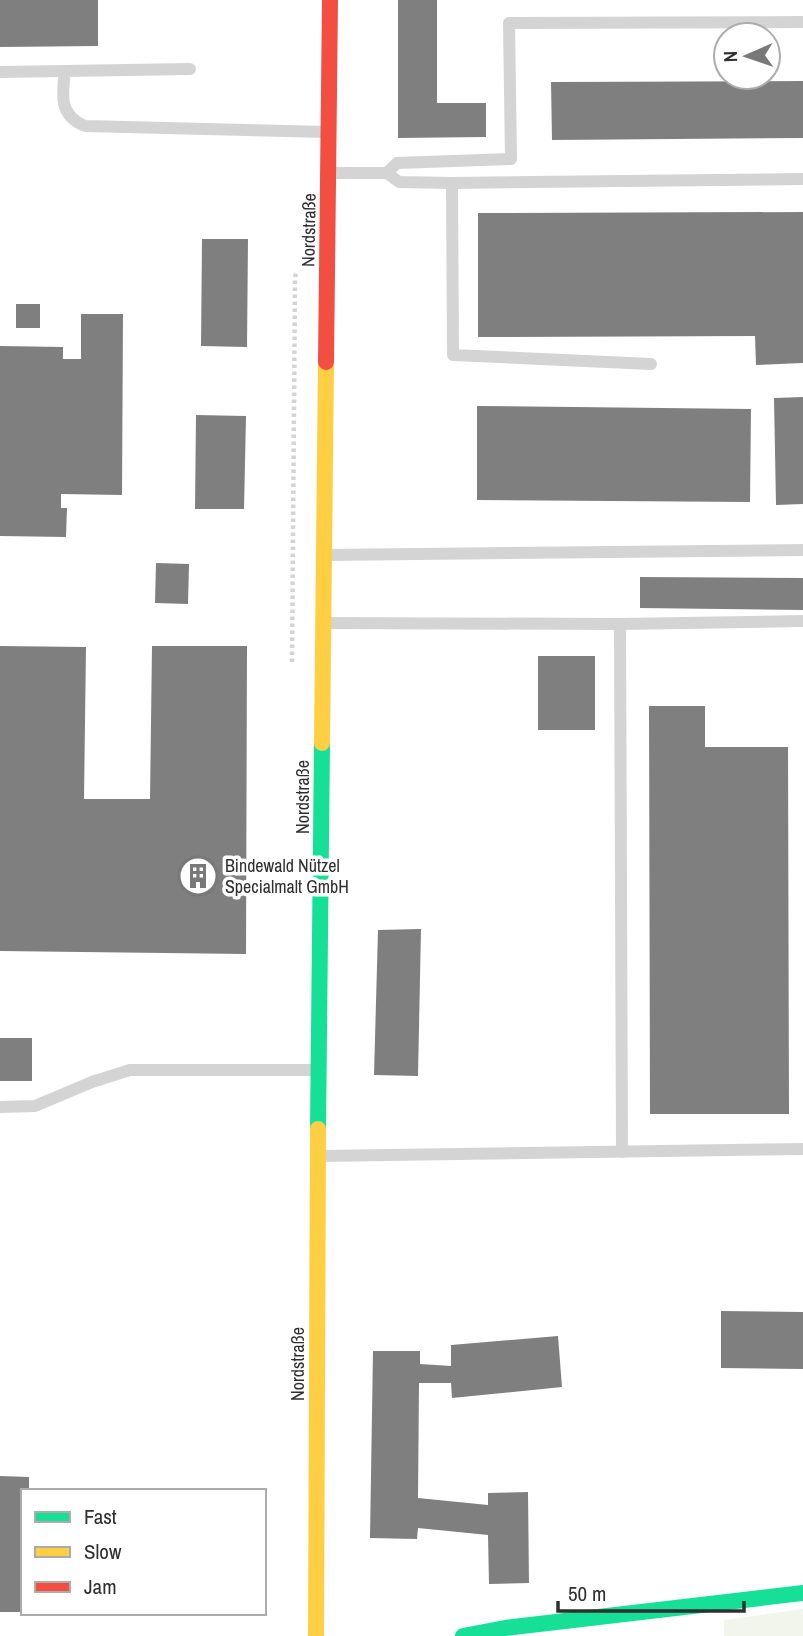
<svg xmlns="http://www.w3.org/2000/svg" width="803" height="1636" font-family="'Archivo Narrow',sans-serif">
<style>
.green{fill:#f1f5eb}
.building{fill:#7f7f7f}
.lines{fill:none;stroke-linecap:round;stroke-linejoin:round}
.path{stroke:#d4d4d4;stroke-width:4.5;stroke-dasharray:3.5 3.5;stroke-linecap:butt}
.lane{stroke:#d4d4d4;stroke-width:12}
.fast{stroke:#16e098;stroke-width:16}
.slow{stroke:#ffcf43;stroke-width:16}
.jam{stroke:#f24e42;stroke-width:16}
.labels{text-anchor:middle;stroke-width:7;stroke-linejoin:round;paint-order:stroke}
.street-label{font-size:18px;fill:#2f2f2f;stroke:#fff}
.poi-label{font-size:18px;fill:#2f2f2f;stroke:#fff;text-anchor:start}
</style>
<rect width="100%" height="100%" fill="#fff"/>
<!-- green -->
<path class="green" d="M 803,1609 L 803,1636 L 724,1636 L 724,1620 Z"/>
<!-- building -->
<g class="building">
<path d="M 0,0 L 98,0 L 98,46 L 0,47 Z"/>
<path d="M 398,0 L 437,0 L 437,103 L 486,103 L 486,137 L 398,138 Z"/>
<path d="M 803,81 L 803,138 L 552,140 L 551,82 Z"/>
<path d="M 803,212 L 803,363 L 756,365 L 755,336 L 478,337 L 478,213 Z"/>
<path d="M 202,239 L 248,239 L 247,347 L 201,346 Z"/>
<rect x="16" y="304" width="24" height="24"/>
<path d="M 81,314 L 123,314 L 122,495 L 61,494 L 61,508 L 67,508 L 66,537 L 0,536 L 0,346 L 63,347 L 63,359 L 81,359 Z"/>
<path d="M 803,397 L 803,504 L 776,505 L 774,398 Z"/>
<path d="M 477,406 L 751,409 L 750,502 L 477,500 Z"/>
<path d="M 196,415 L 246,416 L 244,509 L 195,509 Z"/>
<path d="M 156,563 L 189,564 L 188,604 L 155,603 Z"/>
<path d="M 640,577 L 803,578 L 803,610 L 640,608 Z"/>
<path d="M 0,646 L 86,647 L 84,799 L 150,799 L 152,646 L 247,646 L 246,954 L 0,951 Z"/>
<rect x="538" y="656" width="57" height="74"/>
<path d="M 649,706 L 705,706 L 705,747 L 788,747 L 789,1114 L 650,1114 Z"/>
<path d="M 421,929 L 418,1076 L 374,1075 L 378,930 Z"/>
<rect x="0" y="1038" width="32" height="43"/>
<path d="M 721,1311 L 803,1312 L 803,1369 L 721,1368 Z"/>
<path d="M 558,1336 L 562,1387 L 452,1398 L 451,1383 L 419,1383 L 418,1498 L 488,1505 L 488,1493 L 528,1492 L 529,1583 L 489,1584 L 488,1535 L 418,1528 L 417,1539 L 370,1538 L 373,1351 L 420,1351 L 420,1364 L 451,1366 L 451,1345 Z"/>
<path d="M 0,1476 L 29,1477 L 29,1491 L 23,1491 L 23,1612 L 0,1612 Z"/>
</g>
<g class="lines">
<!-- path -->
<path class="path" d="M 292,662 L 295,279 L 296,272"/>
<!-- lane -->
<g class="lane">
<path d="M 190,69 L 65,71 C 62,95 59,116 85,126 L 329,132"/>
<path d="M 0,72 L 65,71"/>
<path d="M 329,173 L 387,173 L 399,182 L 452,183 L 803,179"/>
<path d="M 387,173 L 397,163 L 511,159 L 509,23 L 803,22"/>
<path d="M 452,183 L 453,355 L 651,364"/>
<path d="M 324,555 L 803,550"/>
<path d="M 324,623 L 620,624 L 803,621"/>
<path d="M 620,624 L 622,1152"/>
<path d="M 0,1107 L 35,1106 L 92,1082 L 130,1070 L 318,1070"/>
<path d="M 320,1156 L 803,1149"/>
</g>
<!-- fast -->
<g class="fast">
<path d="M 318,1129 L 322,743"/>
<path d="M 463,1636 L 505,1628 L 803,1593"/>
</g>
<!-- slow -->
<g class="slow">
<path d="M 322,743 L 326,362"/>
<path d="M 316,1636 L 318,1129"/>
</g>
<!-- jam -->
<path class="jam" d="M 326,362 L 330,0"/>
</g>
<!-- icons -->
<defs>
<symbol id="building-ring" viewBox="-11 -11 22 22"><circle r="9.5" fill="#fff" stroke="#787878" stroke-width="1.5"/><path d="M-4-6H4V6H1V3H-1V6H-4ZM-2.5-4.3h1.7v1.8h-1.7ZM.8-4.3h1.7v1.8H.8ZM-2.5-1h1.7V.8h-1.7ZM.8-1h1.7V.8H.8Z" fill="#787878"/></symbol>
</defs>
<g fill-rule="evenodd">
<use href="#building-ring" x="176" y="854" width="44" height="44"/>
</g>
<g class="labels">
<!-- street labels -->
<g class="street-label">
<text transform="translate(309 230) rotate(-89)" y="6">Nordstraße</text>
<text transform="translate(303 797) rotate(-90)" y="6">Nordstraße</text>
<text transform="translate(298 1364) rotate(-90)" y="6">Nordstraße</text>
</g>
<!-- poi labels -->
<g class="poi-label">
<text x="225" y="872">Bindewald Nützel<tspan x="225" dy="21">Specialmalt GmbH</tspan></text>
</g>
</g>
<!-- legend -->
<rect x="21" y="1489" width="245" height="126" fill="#ffffff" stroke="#acacac" stroke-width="2"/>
<rect x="35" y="1512" width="35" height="10" fill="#16e098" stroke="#acacac" stroke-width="2"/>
<text x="84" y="1524" font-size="21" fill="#2f2f2f">Fast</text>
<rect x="35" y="1547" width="35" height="10" fill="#ffcf43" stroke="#acacac" stroke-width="2"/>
<text x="84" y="1559" font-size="21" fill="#2f2f2f">Slow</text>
<rect x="35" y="1582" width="35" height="10" fill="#f24e42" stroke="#acacac" stroke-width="2"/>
<text x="84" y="1594" font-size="21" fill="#2f2f2f">Jam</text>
<!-- north arrow -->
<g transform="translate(747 56) rotate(268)"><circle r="33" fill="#ffffff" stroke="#acacac" stroke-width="2"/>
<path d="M0-5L12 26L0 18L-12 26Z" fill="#787878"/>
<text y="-10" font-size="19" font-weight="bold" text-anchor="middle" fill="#2f2f2f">N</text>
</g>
<!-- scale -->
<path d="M558 1601v10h186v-10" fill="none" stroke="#2f2f2f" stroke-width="3.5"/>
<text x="568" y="1601" font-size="21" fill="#2f2f2f" stroke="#ffffff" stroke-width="5" paint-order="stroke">50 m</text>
</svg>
